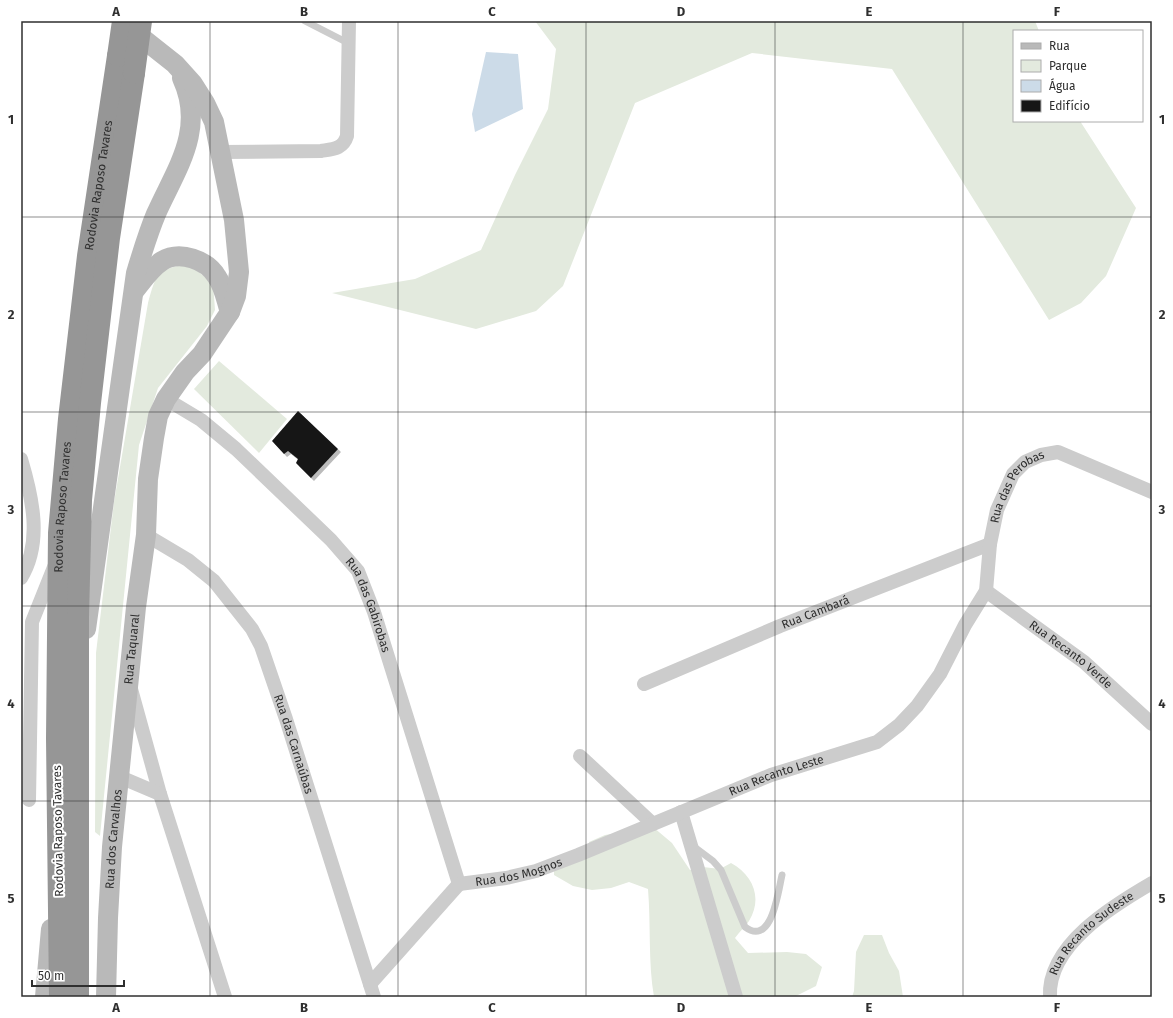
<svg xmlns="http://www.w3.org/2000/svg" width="1173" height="1018" font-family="'Fira Sans',sans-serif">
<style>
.green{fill:#e3eade}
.water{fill:#ccdbe8}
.building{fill:#161616;filter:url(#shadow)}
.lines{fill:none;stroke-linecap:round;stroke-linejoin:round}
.service{stroke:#ccc;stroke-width:7}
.minor{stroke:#ccc;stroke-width:14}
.secondary{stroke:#b9b9b9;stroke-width:20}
.motorway{stroke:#969696;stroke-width:22}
.motorway-bridge{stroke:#969696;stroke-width:22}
.grid{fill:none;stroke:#2f2f2f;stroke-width:1;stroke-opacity:0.55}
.labels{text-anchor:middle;stroke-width:4;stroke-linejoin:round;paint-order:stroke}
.street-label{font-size:12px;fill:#2f2f2f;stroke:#fff}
.neatline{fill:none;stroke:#2f2f2f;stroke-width:1.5}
.grid-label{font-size:13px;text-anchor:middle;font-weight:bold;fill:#2f2f2f}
</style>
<defs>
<filter id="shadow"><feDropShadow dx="3" dy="3" stdDeviation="0" flood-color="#0004"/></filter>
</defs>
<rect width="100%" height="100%" fill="#fff"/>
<!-- green -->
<g class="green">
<path d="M 535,21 L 1035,21 L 1039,31 L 1014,31 L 1014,121 L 1080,121 L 1136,208 L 1106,276 L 1081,303 L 1049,320 L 892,69 L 752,53 L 635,103 L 563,286 L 536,311 L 476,329 L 332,293 L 415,279 L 481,250 L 515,175 L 548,109 L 556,49 Z"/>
<path d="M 188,264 L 213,283 L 215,310 L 207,326 L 158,388 L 139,445 L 100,836 L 95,832 L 96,653 L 114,502 L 148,303 C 156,274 157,269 188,264 Z"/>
<path d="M 219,361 L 287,419 L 259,453 L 194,389 Z"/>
<path d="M 653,827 L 672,843 L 690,870 L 703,867 L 720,869 L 731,863 C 753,875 763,898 749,921 C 745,927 739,932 735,938 L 748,953 L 787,952 L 806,954 L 822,967 L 816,986 L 794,997 L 654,997 C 648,962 651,925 648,889 L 629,882 L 611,888 L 592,890 L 573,886 L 554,875 L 554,871 L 590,845 L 589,842 L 605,835 Z"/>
<path d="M 864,935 L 882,935 L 889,953 L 899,971 L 903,997 L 852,997 L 854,991 L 856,952 Z"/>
</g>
<!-- water -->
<path class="water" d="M 486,52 L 518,54 L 523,109 L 475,132 L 472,114 Z"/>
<!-- building -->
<path class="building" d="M 298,411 L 338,449 L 311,478 L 296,463 L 298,459 L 288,451 L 284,454 L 272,441 Z"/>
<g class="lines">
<!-- service -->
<g class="service">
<path d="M 305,21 L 348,43"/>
<path d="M 693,846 L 713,861 L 721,870 L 745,927 C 772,947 778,892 782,875"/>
</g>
<!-- minor -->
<g class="minor">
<path d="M 220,152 L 321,151 C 333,149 343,149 347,136 L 349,21"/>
<path id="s1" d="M 166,399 L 201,420 L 236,449 L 331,540 L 358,571 L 374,612 L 459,884"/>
<path d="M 21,459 C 32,496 43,542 21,578"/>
<path id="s2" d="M 146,535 L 188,560 L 214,581 L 252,629 L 261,646 L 286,719 L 374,997"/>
<path id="s3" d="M 986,591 L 1084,662 L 1152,724"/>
<path id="s4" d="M 644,684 L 780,626 L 990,544"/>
<path d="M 131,689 L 160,794 L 225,997"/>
<path d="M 580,756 L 653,824"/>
<path d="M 120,777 L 160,794"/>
<path d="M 29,800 L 32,622 L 54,567"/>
<path d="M 681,812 L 736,997"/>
<path id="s5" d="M 459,884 L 506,878 L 536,871 L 578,855 L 771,775 L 877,742 L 899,725 L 917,706 L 940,674 L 965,625 L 986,591 L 990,544 L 997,510 L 1013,474 L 1025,462 L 1041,455 L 1058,452 L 1152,492"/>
<path d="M 370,984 L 459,884"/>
<path id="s6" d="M 1050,997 C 1047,945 1114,905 1152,883"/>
</g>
<!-- secondary -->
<g class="secondary">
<path d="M 135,290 C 143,280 151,268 162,261 C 180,250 207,260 217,277 C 224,287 226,300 230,312"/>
<path d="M 86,629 L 136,273 C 142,253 148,233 156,214 C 176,169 206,130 182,78"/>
<path d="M 45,997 L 51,929"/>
<path id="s7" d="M 106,997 L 108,918 L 112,847 L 136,607 L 146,535 L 148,479 L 154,438 L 158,416 L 166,399 L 185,372 L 202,354 L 230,312 L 236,296 L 239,272 L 234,220 L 214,122 L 205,103 L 193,84 L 175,64 L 127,26"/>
</g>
<!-- motorway -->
<g class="motorway">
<path id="s8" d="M 60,997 L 57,738 L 59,533 L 69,419 L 88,256 L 118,56"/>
<path d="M 78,997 L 78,617 L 81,500 L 90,403 L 109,238 L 134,73"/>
</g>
<!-- motorway-bridge -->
<g class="motorway-bridge">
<path d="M 118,56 L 123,21"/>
<path d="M 134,73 L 141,21"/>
</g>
</g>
<!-- grid -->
<path class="grid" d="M 210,21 L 210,997M 398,21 L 398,997M 586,21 L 586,997M 775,21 L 775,997M 963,21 L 963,997M 21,217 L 1152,217M 21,412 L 1152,412M 21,606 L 1152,606M 21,801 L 1152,801"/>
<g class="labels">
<!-- street labels -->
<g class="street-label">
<text dy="4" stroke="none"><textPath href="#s8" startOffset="814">Rodovia Raposo Tavares</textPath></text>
<text dy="4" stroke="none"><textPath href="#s5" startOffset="745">Rua das Perobas</textPath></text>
<text dy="4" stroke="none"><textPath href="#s8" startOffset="490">Rodovia Raposo Tavares</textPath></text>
<text dy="4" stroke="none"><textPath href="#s1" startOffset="294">Rua das Gabirobas</textPath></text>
<text dy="4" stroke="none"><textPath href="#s4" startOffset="186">Rua Cambará</textPath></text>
<text dy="4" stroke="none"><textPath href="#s7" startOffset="349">Rua Taquaral</textPath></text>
<text dy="4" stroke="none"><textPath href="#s3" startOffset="106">Rua Recanto Verde</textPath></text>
<text dy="4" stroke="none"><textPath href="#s2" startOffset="266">Rua das Carnaúbas</textPath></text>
<text dy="4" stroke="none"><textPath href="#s5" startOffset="337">Rua Recanto Leste</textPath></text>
<text transform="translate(58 831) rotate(-91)" y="4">Rodovia Raposo Tavares</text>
<text dy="4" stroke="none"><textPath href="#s7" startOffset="158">Rua dos Carvalhos</textPath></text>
<text dy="4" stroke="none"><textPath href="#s5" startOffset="61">Rua dos Mognos</textPath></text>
<text dy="4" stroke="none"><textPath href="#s6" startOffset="80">Rua Recanto Sudeste</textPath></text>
</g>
</g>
<!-- border -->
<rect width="1173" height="1018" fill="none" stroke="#ffffff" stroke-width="44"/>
<!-- legend -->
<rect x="1013" y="30" width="130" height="92" fill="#ffffff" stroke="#acacac"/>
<rect x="1021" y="43" width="20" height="6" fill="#b9b9b9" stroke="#acacac"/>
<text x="1049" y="50" font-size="12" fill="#2f2f2f">Rua</text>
<rect x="1021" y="60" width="20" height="12" fill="#e3eade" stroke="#acacac"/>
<text x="1049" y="70" font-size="12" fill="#2f2f2f">Parque</text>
<rect x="1021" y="80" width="20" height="12" fill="#ccdbe8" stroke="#acacac"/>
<text x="1049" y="90" font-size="12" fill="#2f2f2f">Água</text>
<rect x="1021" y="100" width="20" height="12" fill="#161616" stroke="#acacac"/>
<text x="1049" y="110" font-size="12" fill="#2f2f2f">Edifício</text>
<!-- scale -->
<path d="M32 980v6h92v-6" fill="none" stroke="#2f2f2f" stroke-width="2"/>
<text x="38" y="980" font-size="12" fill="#2f2f2f" stroke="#ffffff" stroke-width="3" paint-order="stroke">50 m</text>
<rect x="22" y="22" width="1129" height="974" class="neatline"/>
<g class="grid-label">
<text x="116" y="16">A</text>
<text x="304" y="16">B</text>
<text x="492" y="16">C</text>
<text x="681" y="16">D</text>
<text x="869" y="16">E</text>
<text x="1057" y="16">F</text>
<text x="11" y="124">1</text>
<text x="1162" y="124">1</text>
<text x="11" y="319">2</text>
<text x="1162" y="319">2</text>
<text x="11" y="514">3</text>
<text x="1162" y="514">3</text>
<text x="11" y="708">4</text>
<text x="1162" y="708">4</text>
<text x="11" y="903">5</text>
<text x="1162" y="903">5</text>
<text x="116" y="1012">A</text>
<text x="304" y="1012">B</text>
<text x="492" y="1012">C</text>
<text x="681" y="1012">D</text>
<text x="869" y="1012">E</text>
<text x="1057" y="1012">F</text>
</g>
</svg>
